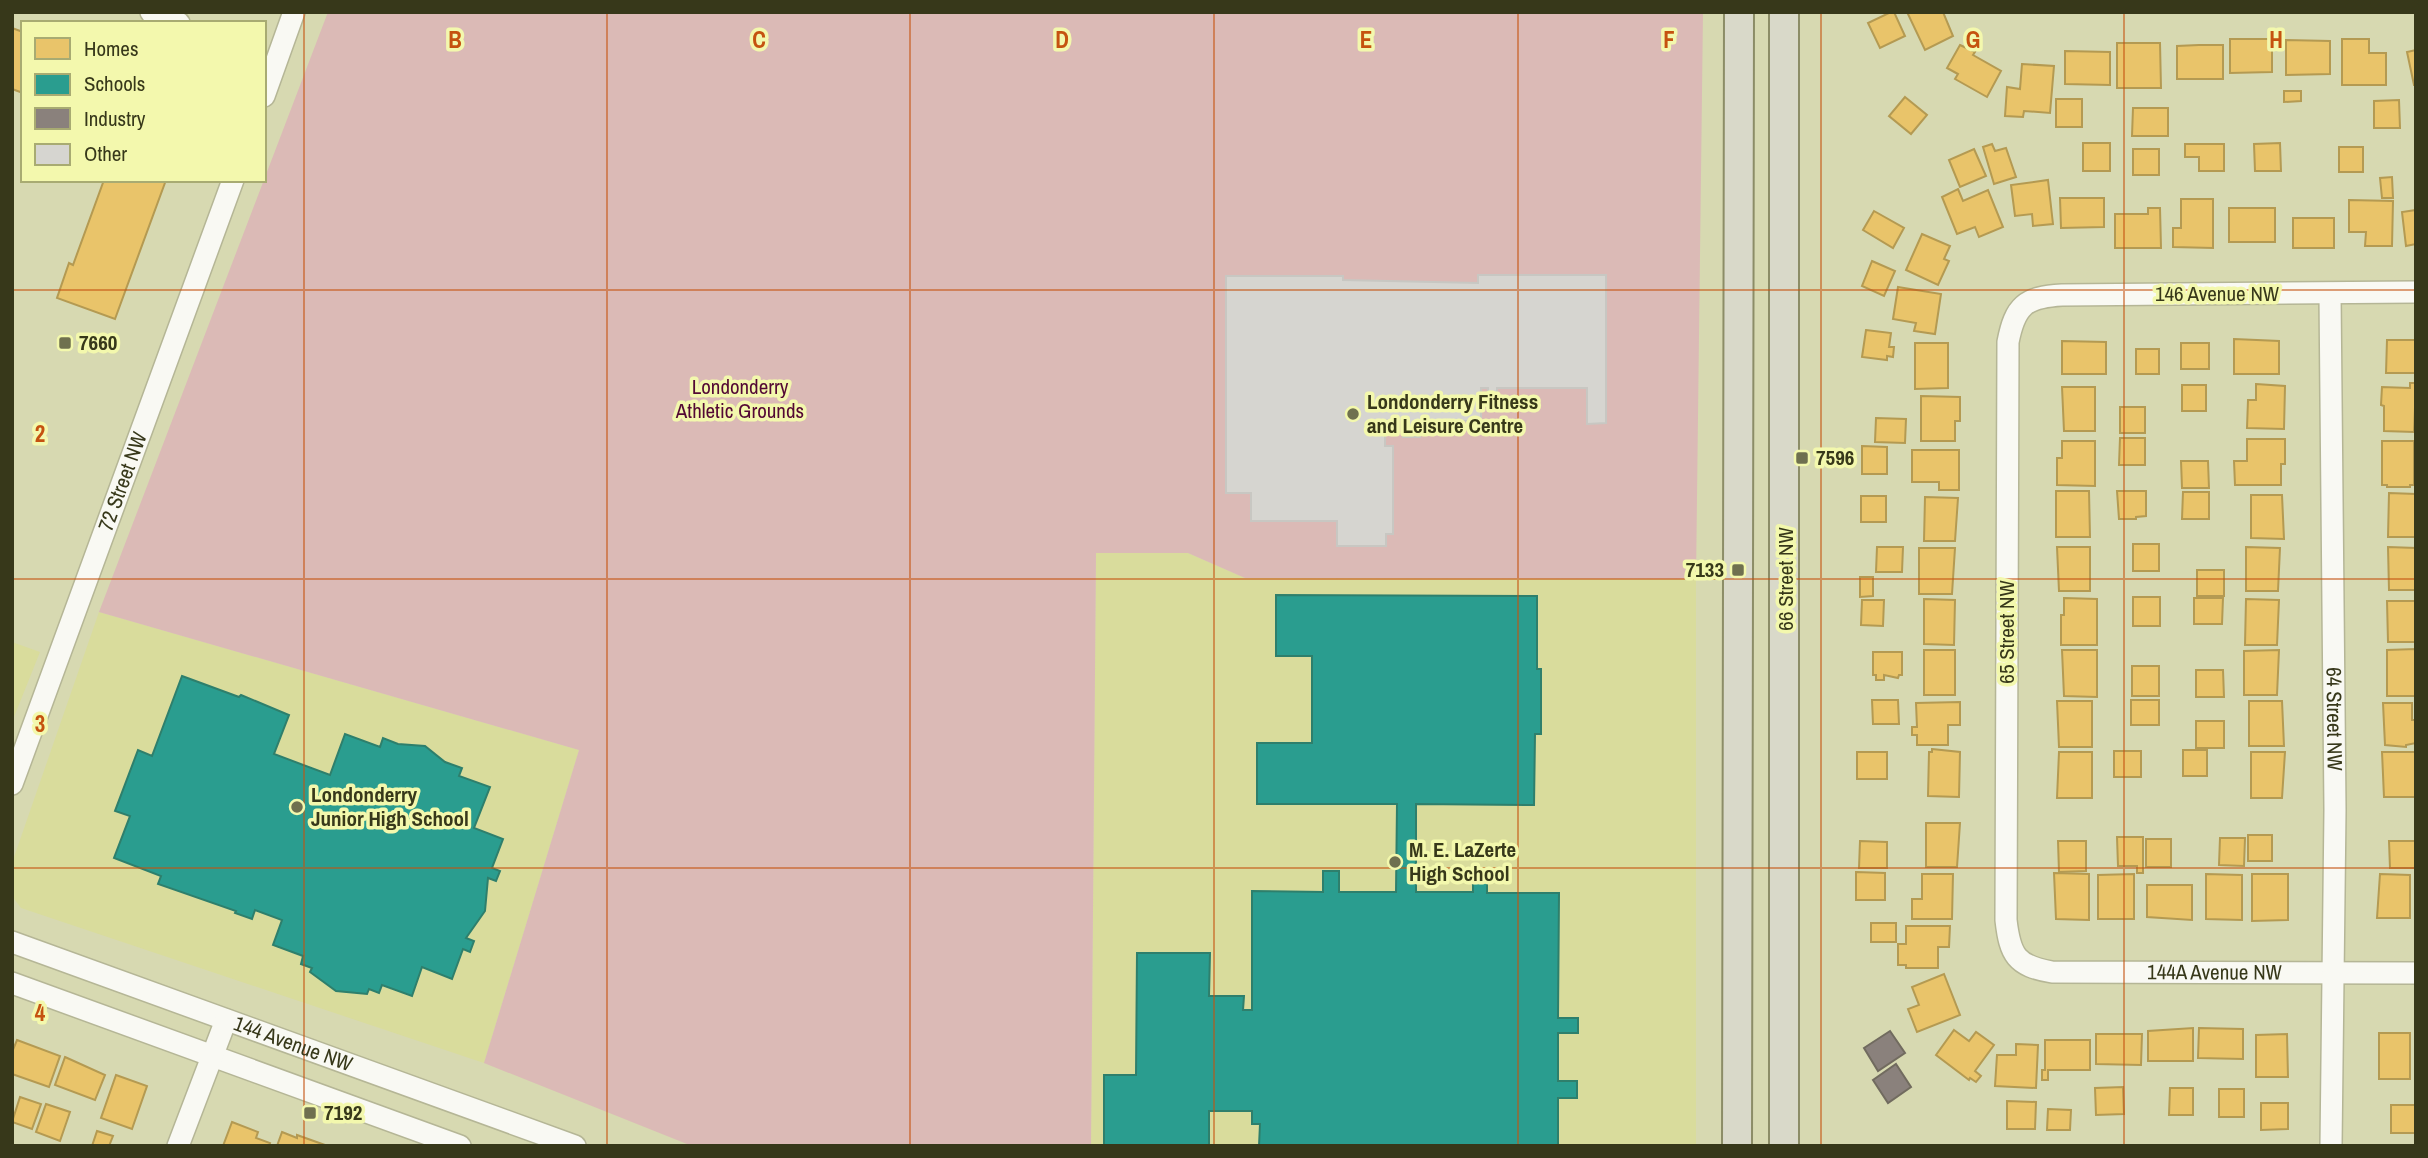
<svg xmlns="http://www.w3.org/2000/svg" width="2428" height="1158" font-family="'Archivo Narrow',sans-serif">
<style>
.built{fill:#d9dc9c}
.green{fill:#dbbab6}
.homes{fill:#e9c46a;stroke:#b49a52;stroke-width:2}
.schools{fill:#2a9d8f;stroke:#2e7f6c;stroke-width:2}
.industry{fill:#8a817c;stroke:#716b5f;stroke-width:2}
.building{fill:#d6d5d0;stroke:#c8c7c2;stroke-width:2}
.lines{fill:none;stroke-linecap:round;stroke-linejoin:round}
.minor-casing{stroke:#b5b696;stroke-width:24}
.major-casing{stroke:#8c8d67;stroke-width:32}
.minor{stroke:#f9f9f3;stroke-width:21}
.major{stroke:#d9d9c9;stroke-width:28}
.grid{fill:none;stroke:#c5520f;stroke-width:2;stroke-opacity:0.55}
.poi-dot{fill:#6f704f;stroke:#f3f8ad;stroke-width:2.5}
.labels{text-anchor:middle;stroke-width:7;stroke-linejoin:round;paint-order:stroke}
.street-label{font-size:21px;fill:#37381a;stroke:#f3f8ad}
.poi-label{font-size:21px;font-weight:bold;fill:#37381a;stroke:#f3f8ad;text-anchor:start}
.park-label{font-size:21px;fill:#530834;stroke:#f3f8ad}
.grid-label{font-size:23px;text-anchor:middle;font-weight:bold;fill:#c5520f;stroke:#f3f8ad;stroke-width:7;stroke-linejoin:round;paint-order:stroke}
</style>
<rect width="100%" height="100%" fill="#d7d9b1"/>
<!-- built -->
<g class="built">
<path d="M 1096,553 L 1188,553 L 1245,578 L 1696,579 L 1696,1146 L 1091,1146 Z"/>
<path d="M 99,612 L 579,750 L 484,1063 L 21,908 L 12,896 L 12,863 Z"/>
<path d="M 12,642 L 40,652 L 12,722 Z"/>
</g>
<!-- green -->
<path class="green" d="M 328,12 L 1703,12 L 1696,579 L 1245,578 L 1188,553 L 1096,553 L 1091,1146 L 692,1146 L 484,1063 L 579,750 L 99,612 Z"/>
<!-- homes -->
<g class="homes">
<path d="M 1891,12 L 1894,12 L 1905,36 L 1880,48 L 1868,23 Z"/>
<path d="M 1907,12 L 1943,12 L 1953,36 L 1925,50 Z"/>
<path d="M 12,28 L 23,32 L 23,93 L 12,89 Z"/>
<path d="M 2230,39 L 2272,39 L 2272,72 L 2230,73 Z"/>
<path d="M 2342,39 L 2369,39 L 2369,53 L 2386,53 L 2386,85 L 2342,85 Z"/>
<path d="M 2286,40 L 2330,41 L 2330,74 L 2286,75 Z"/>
<path d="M 2117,43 L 2160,43 L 2161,88 L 2117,88 Z"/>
<path d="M 1960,45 L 1975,52 L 1973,55 L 2001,71 L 1987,97 L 1955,79 L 1958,74 L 1947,68 Z"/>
<path d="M 2199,45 L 2223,45 L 2223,79 L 2177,79 L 2177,46 Z"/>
<path d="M 2416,50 L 2416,85 L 2414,85 L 2407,52 Z"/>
<path d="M 2065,51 L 2110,52 L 2110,85 L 2065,84 Z"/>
<path d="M 2022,64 L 2054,66 L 2050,113 L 2024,111 L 2023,117 L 2005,116 L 2007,87 L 2020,89 Z"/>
<path d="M 2284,91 L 2301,91 L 2301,101 L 2284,102 Z"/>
<path d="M 1905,97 L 1927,115 L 1911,134 L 1889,116 Z"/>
<rect x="2056" y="99" width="26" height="28"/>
<path d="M 2399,100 L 2400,128 L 2374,128 L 2374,101 Z"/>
<path d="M 2133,108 L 2168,108 L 2168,136 L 2132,136 Z"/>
<rect x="2083" y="143" width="27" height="28"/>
<path d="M 2280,143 L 2281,171 L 2255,171 L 2254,144 Z"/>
<path d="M 1992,144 L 1995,151 L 2006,148 L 2016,177 L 1994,184 L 1983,147 Z"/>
<path d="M 2185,144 L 2224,144 L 2224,171 L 2199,171 L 2199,157 L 2185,157 Z"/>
<rect x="2339" y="147" width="24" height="25"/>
<path d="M 1974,149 L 1986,176 L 1960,187 L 1949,160 Z"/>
<rect x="2133" y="149" width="26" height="26"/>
<path d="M 2392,177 L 2393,198 L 2382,198 L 2380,178 Z"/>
<path d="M 104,180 L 166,180 L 115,319 L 57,298 L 69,263 L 73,265 Z"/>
<path d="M 2048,180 L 2053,224 L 2033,226 L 2032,214 L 2015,216 L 2011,185 Z"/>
<path d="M 1958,189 L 1963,201 L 1988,190 L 2003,227 L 1979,237 L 1975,227 L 1957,234 L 1942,197 Z"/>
<path d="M 2060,198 L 2104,198 L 2104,227 L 2061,228 Z"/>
<path d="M 2181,199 L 2213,199 L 2213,248 L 2173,247 L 2173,228 L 2181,228 Z"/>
<path d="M 2349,200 L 2393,201 L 2392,246 L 2365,246 L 2366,232 L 2349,232 Z"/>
<path d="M 2148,208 L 2160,208 L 2161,248 L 2115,248 L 2115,214 L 2148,214 Z"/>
<rect x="2229" y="208" width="46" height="34"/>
<path d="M 2416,210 L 2416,244 L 2406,246 L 2402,212 Z"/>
<path d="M 1874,211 L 1904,228 L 1893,248 L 1863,230 Z"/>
<rect x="2293" y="218" width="41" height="30"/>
<path d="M 1922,234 L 1950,246 L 1944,259 L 1949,261 L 1938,285 L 1906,270 Z"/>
<path d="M 1872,261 L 1895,271 L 1884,296 L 1862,286 Z"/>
<path d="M 1898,287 L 1941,294 L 1935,334 L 1914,331 L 1916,323 L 1893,319 Z"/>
<path d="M 1866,330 L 1891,333 L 1889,347 L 1894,347 L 1893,357 L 1887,356 L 1887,360 L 1862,357 Z"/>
<path d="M 2234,339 L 2279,341 L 2279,374 L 2234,374 Z"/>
<path d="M 2387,340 L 2416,340 L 2416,373 L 2386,373 Z"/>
<path d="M 2062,341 L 2106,342 L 2106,374 L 2062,374 Z"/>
<path d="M 1915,343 L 1948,343 L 1948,388 L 1915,389 Z"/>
<rect x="2181" y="343" width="28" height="26"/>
<rect x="2136" y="349" width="23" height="25"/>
<path d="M 2410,383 L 2416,383 L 2414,432 L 2384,431 L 2384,406 L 2381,405 L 2382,387 L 2410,388 Z"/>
<path d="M 2256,384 L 2285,386 L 2284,429 L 2247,428 L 2248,400 L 2256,400 Z"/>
<rect x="2182" y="385" width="24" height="26"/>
<path d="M 2062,387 L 2095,387 L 2095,431 L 2064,431 Z"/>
<path d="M 1921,396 L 1960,397 L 1960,421 L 1955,421 L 1955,441 L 1921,441 Z"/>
<rect x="2120" y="407" width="25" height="26"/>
<path d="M 1876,418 L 1906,419 L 1905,443 L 1875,442 Z"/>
<path d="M 2120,438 L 2145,438 L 2145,465 L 2119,465 Z"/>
<path d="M 2247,439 L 2285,439 L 2285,464 L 2281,464 L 2281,485 L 2235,485 L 2234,461 L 2247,461 Z"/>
<path d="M 2062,441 L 2095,441 L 2095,486 L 2057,485 L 2057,458 L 2062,458 Z"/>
<path d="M 2382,441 L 2414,441 L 2414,485 L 2410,485 L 2410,487 L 2387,487 L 2387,485 L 2382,485 Z"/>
<path d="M 1862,446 L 1887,447 L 1887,474 L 1862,474 Z"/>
<path d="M 1912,450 L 1959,450 L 1959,490 L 1939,490 L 1939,482 L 1912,482 Z"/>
<path d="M 2181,461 L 2208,461 L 2209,488 L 2182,488 Z"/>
<path d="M 2056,491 L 2089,491 L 2090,537 L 2056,537 Z"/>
<path d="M 2117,491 L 2146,491 L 2146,516 L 2136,517 L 2136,519 L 2119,519 Z"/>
<path d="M 2183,492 L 2209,492 L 2209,519 L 2182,519 Z"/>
<path d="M 2389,493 L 2416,494 L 2416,537 L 2388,537 Z"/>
<path d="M 2251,495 L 2282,495 L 2284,539 L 2251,538 Z"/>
<rect x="1861" y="496" width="25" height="26"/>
<path d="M 1925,497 L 1958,498 L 1955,541 L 1924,541 Z"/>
<rect x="2133" y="544" width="26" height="27"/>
<path d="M 1877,547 L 1903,547 L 1902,572 L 1876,572 Z"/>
<path d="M 2057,547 L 2090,547 L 2090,591 L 2059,591 Z"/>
<path d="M 2246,547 L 2280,548 L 2278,591 L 2246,591 Z"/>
<path d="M 2388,547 L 2416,548 L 2416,590 L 2389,590 Z"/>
<path d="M 1919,548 L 1955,548 L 1952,594 L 1919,594 Z"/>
<rect x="2197" y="570" width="27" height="26"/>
<path d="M 1860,577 L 1873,577 L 1873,596 L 1860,597 Z"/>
<rect x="2133" y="597" width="27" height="29"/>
<path d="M 2064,598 L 2097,599 L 2097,645 L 2061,645 L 2061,615 L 2064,615 Z"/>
<path d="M 2194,598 L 2223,598 L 2222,624 L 2194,624 Z"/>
<path d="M 1924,599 L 1955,600 L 1954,645 L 1924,644 Z"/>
<path d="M 2246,599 L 2279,600 L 2277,645 L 2245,645 Z"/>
<path d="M 1862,600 L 1884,600 L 1883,626 L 1861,625 Z"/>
<path d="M 2387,601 L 2416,601 L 2416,642 L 2388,642 Z"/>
<path d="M 2416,649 L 2416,696 L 2387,696 L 2387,650 Z"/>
<rect x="1924" y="650" width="31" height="45"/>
<path d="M 2062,650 L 2097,650 L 2097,697 L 2064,696 Z"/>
<path d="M 2279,650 L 2277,695 L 2244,695 L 2244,651 Z"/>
<path d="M 1873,652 L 1902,652 L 1902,675 L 1899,675 L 1898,678 L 1884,675 L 1884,680 L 1876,680 L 1876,675 L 1873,675 Z"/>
<rect x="2132" y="666" width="27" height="30"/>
<path d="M 2196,670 L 2223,670 L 2224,697 L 2196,697 Z"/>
<path d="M 1872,700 L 1898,700 L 1899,724 L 1873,724 Z"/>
<rect x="2131" y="700" width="28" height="25"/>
<path d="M 2057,701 L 2092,701 L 2092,747 L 2059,747 Z"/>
<path d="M 2249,701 L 2282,701 L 2284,746 L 2249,746 Z"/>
<path d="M 1960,702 L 1960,725 L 1948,725 L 1948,745 L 1917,745 L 1917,735 L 1912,735 L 1912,727 L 1917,727 L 1916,703 Z"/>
<path d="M 2383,703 L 2412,703 L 2412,720 L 2416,720 L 2416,743 L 2406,745 L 2406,747 L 2385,745 Z"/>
<rect x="2196" y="721" width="28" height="27"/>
<path d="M 1932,749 L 1960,752 L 1959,797 L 1928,796 L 1929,752 L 1932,752 Z"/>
<rect x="2183" y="750" width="24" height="26"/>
<rect x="2114" y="751" width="27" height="26"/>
<rect x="1857" y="752" width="30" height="27"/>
<path d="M 2059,752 L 2092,752 L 2092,798 L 2057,798 Z"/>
<path d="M 2251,752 L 2285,752 L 2282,798 L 2251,798 Z"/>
<path d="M 2382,752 L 2415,752 L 2415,797 L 2384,797 Z"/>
<path d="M 1926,823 L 1960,823 L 1957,867 L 1926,867 Z"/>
<rect x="2248" y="835" width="24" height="26"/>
<path d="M 2117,837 L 2143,837 L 2143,873 L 2137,873 L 2137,866 L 2118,866 Z"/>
<path d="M 2220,838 L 2245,838 L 2244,866 L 2219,865 Z"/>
<rect x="2146" y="839" width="25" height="28"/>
<path d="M 1860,841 L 1887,842 L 1887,868 L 1859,868 Z"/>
<path d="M 2058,841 L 2086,841 L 2086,871 L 2059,872 Z"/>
<path d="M 2389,841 L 2416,841 L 2416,868 L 2390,868 Z"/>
<path d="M 1856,872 L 1885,873 L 1885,900 L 1856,900 Z"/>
<path d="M 2054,873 L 2089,874 L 2089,920 L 2056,919 Z"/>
<path d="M 1922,874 L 1953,874 L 1952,919 L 1912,919 L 1912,899 L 1922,899 Z"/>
<path d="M 2134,874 L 2134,919 L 2098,919 L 2098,875 Z"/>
<path d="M 2206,874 L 2242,875 L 2242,920 L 2206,919 Z"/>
<path d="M 2252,874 L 2288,874 L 2288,920 L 2252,921 Z"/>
<path d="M 2380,874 L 2410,875 L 2410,918 L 2377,918 Z"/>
<path d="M 2147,885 L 2192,885 L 2192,920 L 2147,917 Z"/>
<rect x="1871" y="923" width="25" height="19"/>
<path d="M 1906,926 L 1950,926 L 1949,947 L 1938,947 L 1938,968 L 1906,968 L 1906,965 L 1898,965 L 1898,944 L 1906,944 Z"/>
<path d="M 1944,974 L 1960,1015 L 1917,1032 L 1908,1009 L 1919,1005 L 1912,987 Z"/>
<path d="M 2193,1028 L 2193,1061 L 2148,1061 L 2148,1031 Z"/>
<path d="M 2199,1028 L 2243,1029 L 2243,1059 L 2198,1058 Z"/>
<path d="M 1954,1030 L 1969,1041 L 1976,1032 L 1994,1045 L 1975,1071 L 1981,1076 L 1976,1082 L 1970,1078 L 1969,1080 L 1936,1055 Z"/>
<rect x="2379" y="1033" width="31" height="46"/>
<path d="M 2096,1034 L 2142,1034 L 2141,1065 L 2096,1064 Z"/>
<path d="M 2287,1034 L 2288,1077 L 2256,1077 L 2256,1035 Z"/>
<path d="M 17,1040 L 60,1056 L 49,1087 L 12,1074 L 12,1052 Z"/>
<path d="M 2045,1040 L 2090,1040 L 2090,1070 L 2048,1070 L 2048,1080 L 2042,1080 L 2042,1070 L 2045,1070 Z"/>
<path d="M 2016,1044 L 2038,1045 L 2036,1088 L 1995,1086 L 1997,1055 L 2016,1055 Z"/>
<path d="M 65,1057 L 105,1075 L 95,1100 L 55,1085 Z"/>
<path d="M 116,1075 L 147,1086 L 132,1129 L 101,1118 Z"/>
<path d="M 2123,1087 L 2124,1114 L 2096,1115 L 2095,1088 Z"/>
<path d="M 2170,1088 L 2193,1088 L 2193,1115 L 2169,1115 Z"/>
<rect x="2219" y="1089" width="25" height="28"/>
<path d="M 20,1097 L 41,1104 L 32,1129 L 12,1122 Z"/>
<path d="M 2007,1101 L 2036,1102 L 2035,1129 L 2007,1129 Z"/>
<path d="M 2261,1103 L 2288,1103 L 2288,1129 L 2261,1130 Z"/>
<path d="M 46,1104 L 70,1112 L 60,1141 L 36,1132 Z"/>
<rect x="2391" y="1105" width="25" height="28"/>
<path d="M 2048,1109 L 2071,1110 L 2070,1130 L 2047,1130 Z"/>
<path d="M 232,1122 L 258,1132 L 256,1138 L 270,1143 L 269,1146 L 223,1146 Z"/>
<path d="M 97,1131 L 113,1136 L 109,1146 L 92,1146 Z"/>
<path d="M 282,1132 L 297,1138 L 297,1135 L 325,1145 L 277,1146 Z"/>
</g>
<!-- schools -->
<g class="schools">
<path d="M 1276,595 L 1537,596 L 1537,669 L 1541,669 L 1541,734 L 1535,734 L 1534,805 L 1416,804 L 1416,892 L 1473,892 L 1473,871 L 1487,871 L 1487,893 L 1559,893 L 1558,1018 L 1578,1018 L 1578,1033 L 1558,1033 L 1558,1081 L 1577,1081 L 1577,1098 L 1558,1098 L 1558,1146 L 1259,1146 L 1260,1124 L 1252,1124 L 1252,1111 L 1209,1111 L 1209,1146 L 1104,1146 L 1104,1075 L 1136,1075 L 1137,953 L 1210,953 L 1209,996 L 1244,996 L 1243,1010 L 1252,1010 L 1252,891 L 1323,892 L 1323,871 L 1339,871 L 1339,892 L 1396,892 L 1397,804 L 1257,804 L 1257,743 L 1312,743 L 1312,656 L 1276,656 Z"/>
<path d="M 182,676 L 239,697 L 241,695 L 289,715 L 274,754 L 330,775 L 345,734 L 380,747 L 383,738 L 398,744 L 425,746 L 445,762 L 462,768 L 459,776 L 490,787 L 474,828 L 503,839 L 492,868 L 500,871 L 496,881 L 488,878 L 485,911 L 466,938 L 474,941 L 470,952 L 463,949 L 452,979 L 422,967 L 412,996 L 382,985 L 379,993 L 369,989 L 367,994 L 336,991 L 310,972 L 312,968 L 301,964 L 303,956 L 273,945 L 282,920 L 255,910 L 252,919 L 235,913 L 236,911 L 158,884 L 161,876 L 114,858 L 130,816 L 115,811 L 138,750 L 152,756 Z"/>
</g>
<!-- industry -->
<g class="industry">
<path d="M 1890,1031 L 1905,1053 L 1878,1071 L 1864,1048 Z"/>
<path d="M 1896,1064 L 1911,1087 L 1888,1103 L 1873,1080 Z"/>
</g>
<!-- building -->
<path class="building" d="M 1478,275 L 1606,275 L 1606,423 L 1587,424 L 1587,388 L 1497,388 L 1497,403 L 1494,407 L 1488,404 L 1488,388 L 1481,388 L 1481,421 L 1420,421 L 1420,437 L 1403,437 L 1403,420 L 1385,420 L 1385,446 L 1393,446 L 1393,534 L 1386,534 L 1386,546 L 1337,546 L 1337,521 L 1251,521 L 1251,493 L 1226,493 L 1226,276 L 1343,276 L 1343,280 L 1478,283 Z"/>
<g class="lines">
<defs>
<g id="minor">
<path d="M 151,12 L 179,23"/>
<path d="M 264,96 L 294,12"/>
<path id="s1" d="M 2416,292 L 2062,295 C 2025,297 2015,306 2008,342 L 2006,920 C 2010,955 2016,966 2052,972 L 2416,973"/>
<path id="s2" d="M 2330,294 L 2335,810 L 2331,1146"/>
<path id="s3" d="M 12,784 L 233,180"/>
<path id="s4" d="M 12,942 L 575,1146"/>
<path d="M 12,983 L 460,1146"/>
<path d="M 178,1146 L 226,1020"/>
</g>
<g id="major">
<path d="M 1737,1146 L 1739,12"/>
<path d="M 1784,1146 L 1784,12"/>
</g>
</defs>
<!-- minor casing -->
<use href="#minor" class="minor-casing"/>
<!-- major casing -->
<use href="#major" class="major-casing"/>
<!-- minor -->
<use href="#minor" class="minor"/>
<!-- major -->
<use href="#major" class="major"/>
</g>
<!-- grid -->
<path class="grid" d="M 304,12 L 304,1146M 607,12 L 607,1146M 910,12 L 910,1146M 1214,12 L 1214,1146M 1518,12 L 1518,1146M 1821,12 L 1821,1146M 2124,12 L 2124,1146M 12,290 L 2416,290M 12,579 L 2416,579M 12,868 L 2416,868"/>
<!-- markers -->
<g class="poi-dot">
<rect x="58" y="336" width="14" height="14" rx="3.5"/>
<circle cx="1353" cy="414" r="7"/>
<rect x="1795" y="451" width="14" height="14" rx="3.5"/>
<rect x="1731" y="563" width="14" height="14" rx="3.5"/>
<circle cx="297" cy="807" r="7"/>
<circle cx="1395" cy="862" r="7"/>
<rect x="303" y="1106" width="14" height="14" rx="3.5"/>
</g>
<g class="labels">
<!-- street labels -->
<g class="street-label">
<text x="2217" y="301">146 Avenue NW</text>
<text dy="7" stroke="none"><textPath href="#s3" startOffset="322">72 Street NW</textPath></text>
<text transform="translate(1786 579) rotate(-90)" y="7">66 Street NW</text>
<text transform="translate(2007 632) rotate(-90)" y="7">65 Street NW</text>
<text dy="7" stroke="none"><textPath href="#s2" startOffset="425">64 Street NW</textPath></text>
<text dy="7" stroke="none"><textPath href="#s1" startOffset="1253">144A Avenue NW</textPath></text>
<text dy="7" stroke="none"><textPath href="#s4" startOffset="299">144 Avenue NW</textPath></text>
</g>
<!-- poi labels -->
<g class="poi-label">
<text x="79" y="350">7660</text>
<text x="1367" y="409">Londonderry Fitness<tspan x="1367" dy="24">and Leisure Centre</tspan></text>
<text x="1816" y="465">7596</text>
<text x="1724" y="577" text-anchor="end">7133</text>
<text x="311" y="802">Londonderry<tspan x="311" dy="24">Junior High School</tspan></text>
<text x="1409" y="857">M. E. LaZerte<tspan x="1409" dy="24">High School</tspan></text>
<text x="324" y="1120">7192</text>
</g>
<!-- park labels -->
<g class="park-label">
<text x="740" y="394">Londonderry<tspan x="740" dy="24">Athletic Grounds</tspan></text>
</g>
</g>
<g class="grid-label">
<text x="455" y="48">B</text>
<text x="759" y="48">C</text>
<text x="1062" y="48">D</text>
<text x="1366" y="48">E</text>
<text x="1669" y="48">F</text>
<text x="1973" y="48">G</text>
<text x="2276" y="48">H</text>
<text x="40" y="442">2</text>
<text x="40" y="732">3</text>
<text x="40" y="1021">4</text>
</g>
<!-- border -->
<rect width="2428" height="1158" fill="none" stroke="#37381a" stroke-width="28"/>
<!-- legend -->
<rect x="21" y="21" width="245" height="161" fill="#f3f8ad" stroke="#a8ab72" stroke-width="2"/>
<rect x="35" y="38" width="35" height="21" fill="#e9c46a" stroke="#a8ab72" stroke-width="2"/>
<text x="84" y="56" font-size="21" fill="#37381a">Homes</text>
<rect x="35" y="74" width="35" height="21" fill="#2a9d8f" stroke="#a8ab72" stroke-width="2"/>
<text x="84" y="91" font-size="21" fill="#37381a">Schools</text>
<rect x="35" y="108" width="35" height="21" fill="#8a817c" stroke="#a8ab72" stroke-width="2"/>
<text x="84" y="126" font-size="21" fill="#37381a">Industry</text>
<rect x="35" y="144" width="35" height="21" fill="#d6d5d0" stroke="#a8ab72" stroke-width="2"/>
<text x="84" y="161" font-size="21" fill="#37381a">Other</text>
</svg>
